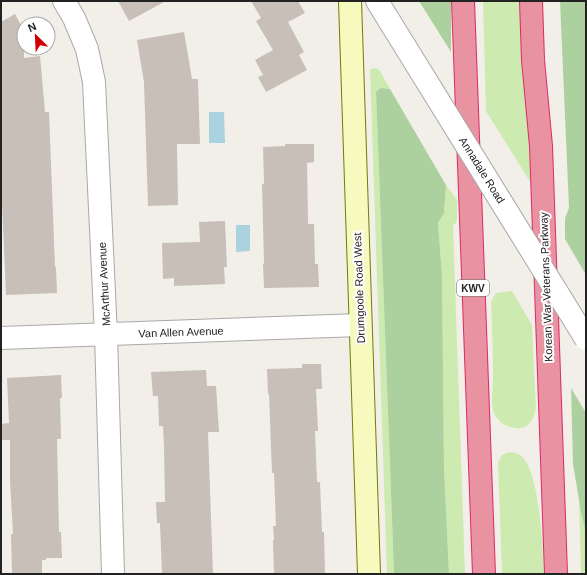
<svg xmlns="http://www.w3.org/2000/svg" width="587" height="575" font-family="Helvetica,sans-serif">
<style>
.grass{fill:#cdebb0}
.forest{fill:#add19e}
.water{fill:#aad3df}
.building{fill:#c7bfb8}
.lines{fill:none;stroke-linecap:round;stroke-linejoin:round}
.minor-casing{stroke:#a9a9a9;stroke-width:24}
.tertiary-casing{stroke:#a9a9a9;stroke-width:24}
.secondary-casing{stroke:#707d05;stroke-width:24}
.motorway-casing{stroke:#dc2a67;stroke-width:24}
.minor{stroke:#fff;stroke-width:22}
.tertiary{stroke:#fff;stroke-width:22}
.secondary{stroke:#f7fabf;stroke-width:22}
.motorway{stroke:#e892a2;stroke-width:22}
.tertiary-bridge-casing{stroke:#a9a9a9;stroke-width:24;stroke-linecap:butt}
.tertiary-bridge{stroke:#fff;stroke-width:22}
.labels{text-anchor:middle;stroke-width:4;stroke-linejoin:round;paint-order:stroke}
.shield{fill:#fff;stroke:#646464;stroke-width:1}
.shield-label{font-size:10px;font-weight:bold;fill:#222}
.street-label{font-size:11px;fill:#222;stroke:#fff}
</style>
<rect width="100%" height="100%" fill="#f2efe9"/>
<!-- grass -->
<g class="grass">
<path d="M 483,1 L 526,1 L 534,188 L 486,111 Z"/>
<path d="M 376,68 L 380,71 L 390,89 L 381,88 L 376,93 L 394,574 L 387,574 L 370,69 Z"/>
<path d="M 446,185 L 457,200 L 457,221 L 453,226 L 465,574 L 449,574 L 444,468 L 442,275 L 438,223 L 444,213 Z"/>
<path d="M 512,291 L 532,325 L 536,409 C 534,415 532,424 525,427 C 513,432 496,423 493,410 C 491,403 493,384 493,376 C 493,351 492,327 491,302 L 496,293 Z"/>
<path d="M 509,452 C 511,453 515,452 518,454 C 540,463 543,552 544,574 L 502,574 L 498,463 L 502,455 Z"/>
<path d="M 579,499 L 586,533 L 586,574 L 581,574 Z"/>
</g>
<!-- forest -->
<g class="forest">
<path d="M 419,1 L 451,1 L 451,52 Z"/>
<path d="M 560,1 L 586,1 L 586,275 L 565,239 L 565,218 L 569,208 Z"/>
<path d="M 381,88 L 390,89 L 446,185 L 444,213 L 438,223 L 442,275 L 444,468 L 449,574 L 394,574 L 376,92 Z"/>
<path d="M 571,388 L 586,413 L 586,533 L 581,512 L 573,464 Z"/>
</g>
<!-- water -->
<g class="water">
<path d="M 209,112 L 224,112 L 225,143 L 209,143 Z"/>
<path d="M 236,225 L 250,225 L 250,251 L 236,252 Z"/>
</g>
<!-- building -->
<g class="building">
<path d="M 118,1 L 166,1 L 129,21 Z"/>
<path d="M 251,1 L 298,1 L 305,13 L 288,22 L 304,52 L 299,55 L 307,70 L 266,92 L 258,77 L 263,75 L 255,60 L 273,50 L 256,21 L 261,18 Z"/>
<path d="M 15,14 L 24,31 L 24,58 L 40,56 L 45,112 L 49,112 L 55,267 L 56,267 L 57,293 L 6,295 L 1,179 L 1,22 Z"/>
<path d="M 184,32 L 192,79 L 198,79 L 200,144 L 177,144 L 178,205 L 148,206 L 144,82 L 137,40 Z"/>
<path d="M 285,144 L 314,144 L 314,162 L 307,163 L 308,224 L 314,224 L 315,264 L 318,264 L 319,287 L 264,288 L 263,264 L 264,264 L 262,184 L 264,184 L 263,147 L 285,146 Z"/>
<path d="M 225,221 L 227,267 L 224,267 L 225,284 L 174,286 L 174,278 L 163,279 L 162,243 L 200,242 L 199,222 Z"/>
<path d="M 302,364 L 321,364 L 322,389 L 316,389 L 318,431 L 315,431 L 317,482 L 320,482 L 322,532 L 324,532 L 325,574 L 274,574 L 273,540 L 274,540 L 273,526 L 276,526 L 274,473 L 272,473 L 269,394 L 268,394 L 267,369 L 302,368 Z"/>
<path d="M 206,370 L 207,386 L 216,386 L 219,432 L 208,432 L 213,574 L 162,574 L 160,523 L 157,523 L 156,502 L 165,502 L 164,447 L 163,426 L 159,426 L 158,396 L 153,396 L 151,372 Z"/>
<path d="M 61,375 L 62,398 L 60,398 L 61,439 L 57,439 L 59,532 L 61,532 L 62,558 L 46,558 L 46,560 L 42,560 L 42,574 L 12,574 L 11,534 L 13,534 L 10,481 L 10,440 L 1,440 L 1,424 L 9,423 L 7,378 Z"/>
</g>
<g class="lines">
<defs>
<g id="minor">
<path d="M 64,1 L 74,18 L 87,49 L 94,82 L 106,335 L 113,574"/>
<path d="M 1,338 L 360,325"/>
</g>
<path id="tertiary" d="M 377,1 L 390,22"/>
<path id="secondary" d="M 350,1 L 369,574"/>
<g id="motorway">
<path d="M 463,1 L 484,574"/>
<path d="M 531,1 L 533,60 L 541,146 L 556,574"/>
</g>
</defs>
<!-- minor casing -->
<use href="#minor" class="minor-casing"/>
<!-- tertiary casing -->
<use href="#tertiary" class="tertiary-casing"/>
<!-- secondary casing -->
<use href="#secondary" class="secondary-casing"/>
<!-- motorway casing -->
<use href="#motorway" class="motorway-casing"/>
<!-- minor -->
<use href="#minor" class="minor"/>
<!-- tertiary -->
<use href="#tertiary" class="tertiary"/>
<!-- secondary -->
<use href="#secondary" class="secondary"/>
<!-- motorway -->
<use href="#motorway" class="motorway"/>
<defs>
<path id="tertiary-bridge" d="M 390,22 L 586,339"/>
</defs>
<!-- tertiary-bridge casing -->
<use href="#tertiary-bridge" class="tertiary-bridge-casing"/>
<!-- tertiary-bridge -->
<use href="#tertiary-bridge" class="tertiary-bridge"/>
</g>
<g class="labels">
<!-- shield labels -->
<rect class="shield" x="457" y="280" width="32" height="16" rx="3"/>
<g class="shield-label">
<text x="473" y="292">KWV</text>
</g>
<!-- street labels -->
<g class="street-label">
<text transform="translate(482 170) rotate(58)" y="4">Annadale Road</text>
<text transform="translate(104 284) rotate(-93)" y="4">McArthur Avenue</text>
<text transform="translate(546 287) rotate(-92)" y="4">Korean War Veterans Parkway</text>
<text transform="translate(359 288) rotate(-92)" y="4">Drumgoole Road West</text>
<text transform="translate(181 332) rotate(-2)" y="4">Van Allen Avenue</text>
</g>
</g>
<!-- border -->
<rect width="587" height="575" fill="none" stroke="#222222" stroke-width="4"/>
<!-- north arrow -->
<g transform="translate(36 36) rotate(336)"><circle r="19" fill="#ffffff" stroke="#a7a7a7"/>
<path d="M0-3L7 15L0 10L-7 15Z" fill="#d40000"/>
<text y="-6" font-size="11" font-weight="bold" text-anchor="middle" fill="#222222">N</text>
</g>
</svg>
